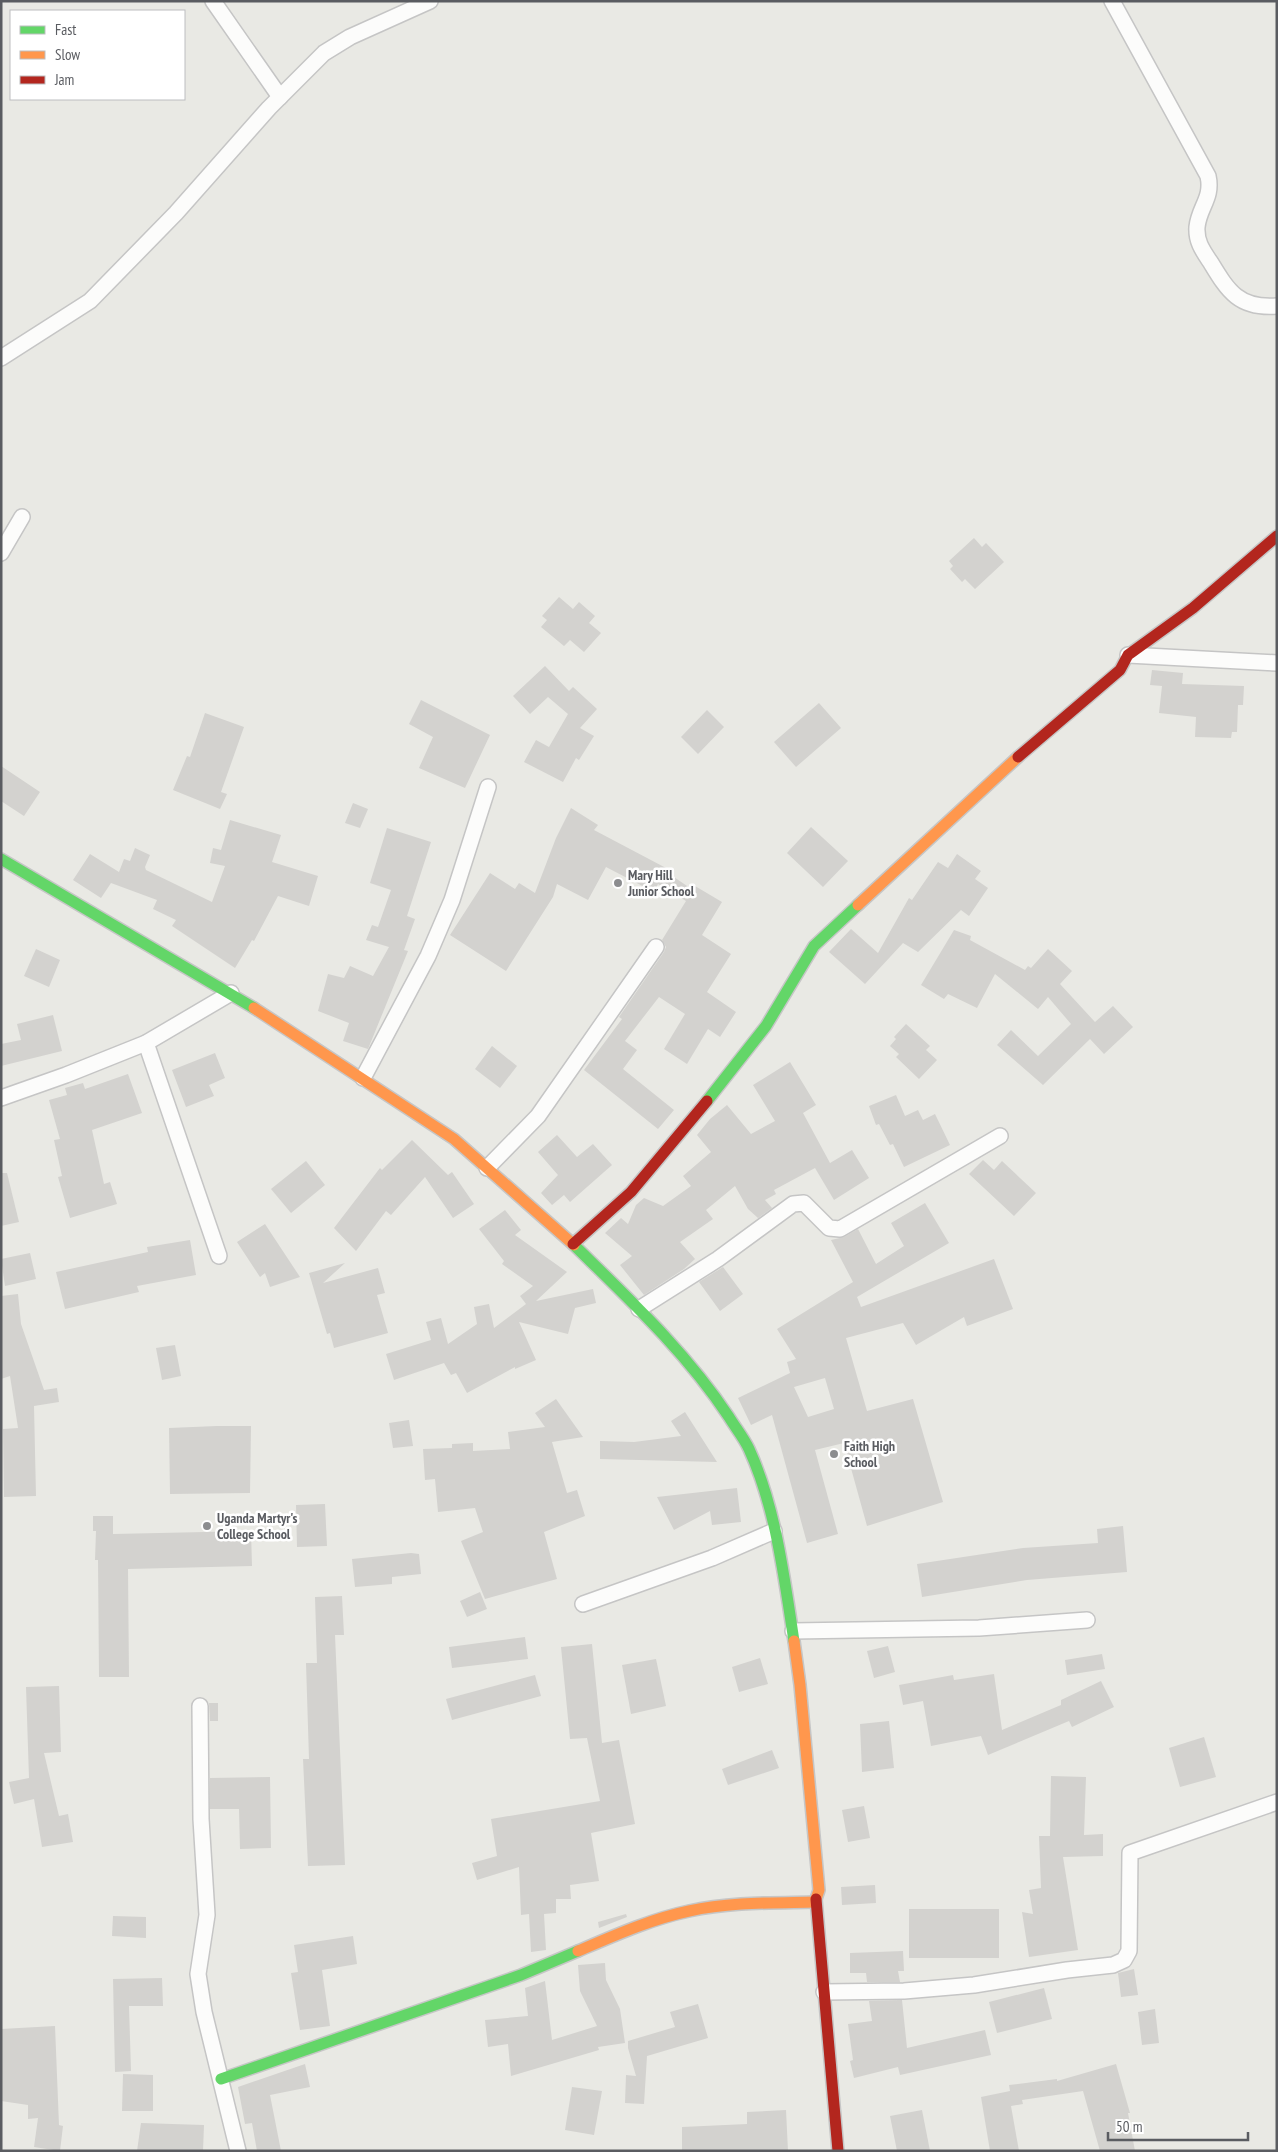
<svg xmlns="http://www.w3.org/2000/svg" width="1278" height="2152" font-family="'PT Sans Narrow',sans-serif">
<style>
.building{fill:#d3d2cf;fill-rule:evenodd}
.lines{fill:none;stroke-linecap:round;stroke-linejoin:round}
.street-casing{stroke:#c5c5c5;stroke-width:18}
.fast-casing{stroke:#c6c6c6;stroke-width:14}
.slow-casing{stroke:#c6c6c6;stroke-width:14}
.jam-casing{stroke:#c6c6c6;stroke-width:14}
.street{stroke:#fcfcfb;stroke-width:15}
.fast{stroke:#63d668;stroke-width:11}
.slow{stroke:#ff974d;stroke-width:11}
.jam{stroke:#b3261e;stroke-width:11}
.poi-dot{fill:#8c8d8f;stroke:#fff;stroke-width:2}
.labels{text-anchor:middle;stroke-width:5;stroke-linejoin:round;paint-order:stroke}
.poi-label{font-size:14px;font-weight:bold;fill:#5a5c61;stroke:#fff;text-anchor:start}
</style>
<rect width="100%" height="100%" fill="#e9e9e4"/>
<!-- building -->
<g class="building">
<path d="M 974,538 L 982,547 L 986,543 L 1004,562 L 975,589 L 965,579 L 962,582 L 950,569 L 953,566 L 949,561 Z"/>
<path d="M 559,597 L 573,609 L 579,602 L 595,616 L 589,623 L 601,633 L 584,652 L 570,640 L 564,646 L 541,627 L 547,620 L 542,616 Z"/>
<path d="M 545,666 L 569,691 L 573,687 L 597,709 L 580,728 L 594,736 L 579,760 L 576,758 L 563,782 L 524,762 L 536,740 L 549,747 L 568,714 L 548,697 L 530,714 L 513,696 Z"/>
<path d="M 1152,670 L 1183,673 L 1182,684 L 1244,686 L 1243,705 L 1238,705 L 1237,732 L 1232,732 L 1231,738 L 1195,737 L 1196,717 L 1159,713 L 1162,686 L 1150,685 Z"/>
<path d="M 421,700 L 490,735 L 465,788 L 419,768 L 433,737 L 409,724 Z"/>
<path d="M 819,703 L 841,728 L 796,767 L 774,742 Z"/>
<path d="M 707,710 L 724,727 L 698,754 L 681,737 Z"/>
<path d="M 205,713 L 244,727 L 221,792 L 227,794 L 220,809 L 173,790 L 187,756 L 190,757 Z"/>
<path d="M 1,766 L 40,792 L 24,816 L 1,801 Z"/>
<path d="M 353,803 L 368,809 L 360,828 L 345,823 Z"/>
<path d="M 571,808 L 598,825 L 594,830 L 666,868 L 665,871 L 693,890 L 695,886 L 722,902 L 702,935 L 731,954 L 707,992 L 736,1012 L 720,1037 L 708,1029 L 687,1064 L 664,1049 L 685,1014 L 659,997 L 625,1041 L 637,1050 L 623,1069 L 674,1110 L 658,1129 L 584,1070 L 622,1019 L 619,1017 L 664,952 L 666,947 L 662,940 L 686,901 L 658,884 L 654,892 L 606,867 L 588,900 L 557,884 L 553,897 L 506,971 L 450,935 L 490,873 L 515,889 L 519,883 L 535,893 L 556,838 Z"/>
<path d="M 230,820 L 281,835 L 272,862 L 318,876 L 309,906 L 278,896 L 254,941 L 252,940 L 235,968 L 172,926 L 176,920 L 153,909 L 157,900 L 111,883 L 101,898 L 73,880 L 90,854 L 119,872 L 124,859 L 130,861 L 135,848 L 150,855 L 145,867 L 146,870 L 212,902 L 225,866 L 210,863 L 213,848 L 221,850 Z"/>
<path d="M 811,827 L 848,861 L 823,887 L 787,853 Z"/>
<path d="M 387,828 L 431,842 L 407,916 L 415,919 L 404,950 L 408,951 L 368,1049 L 343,1041 L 349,1023 L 318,1011 L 328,974 L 344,978 L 350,966 L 373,976 L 389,947 L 366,940 L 372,925 L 378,927 L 391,890 L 370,883 Z"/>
<path d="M 957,854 L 981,871 L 975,879 L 988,888 L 969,916 L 961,910 L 918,952 L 903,943 L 865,984 L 829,952 L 851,929 L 878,953 L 909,898 L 912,900 L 938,862 L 948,868 Z"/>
<path d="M 954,930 L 971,936 L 970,940 L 1025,970 L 1028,966 L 1031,968 L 1048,949 L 1072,971 L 1060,984 L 1095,1022 L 1113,1006 L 1133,1027 L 1104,1054 L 1090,1039 L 1043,1085 L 997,1045 L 1011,1030 L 1038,1056 L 1071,1024 L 1048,997 L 1038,1009 L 995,974 L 977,1008 L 948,994 L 944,999 L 921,985 Z"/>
<path d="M 36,949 L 60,960 L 49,987 L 24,976 Z"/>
<path d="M 53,1015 L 62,1051 L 1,1066 L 1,1044 L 21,1040 L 17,1024 Z"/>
<path d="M 906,1024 L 930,1046 L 926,1050 L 937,1060 L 919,1079 L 896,1057 L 899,1054 L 890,1046 L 896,1039 L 894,1037 Z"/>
<path d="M 492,1046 L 517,1066 L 500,1088 L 475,1069 Z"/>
<path d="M 215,1053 L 225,1078 L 209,1085 L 214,1096 L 186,1107 L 172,1070 Z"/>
<path d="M 790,1062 L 816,1105 L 803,1113 L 830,1163 L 852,1150 L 869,1178 L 834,1200 L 815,1168 L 774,1190 L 776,1194 L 765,1200 L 772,1208 L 758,1218 L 748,1209 L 735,1186 L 706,1210 L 713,1219 L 680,1242 L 695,1259 L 684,1269 L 644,1295 L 620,1265 L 632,1256 L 605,1233 L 621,1218 L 628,1224 L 636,1205 L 644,1198 L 663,1206 L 691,1186 L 683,1176 L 711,1152 L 697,1135 L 710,1119 L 727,1105 L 751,1134 L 775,1121 L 753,1085 Z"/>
<path d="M 128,1074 L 142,1113 L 92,1130 L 104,1184 L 110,1182 L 117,1204 L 70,1218 L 58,1177 L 62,1176 L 54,1140 L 60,1139 L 49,1100 L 67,1095 L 65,1088 L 83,1083 L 85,1089 Z"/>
<path d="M 896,1095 L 905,1116 L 918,1110 L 923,1120 L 935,1114 L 950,1145 L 904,1167 L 893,1144 L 890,1145 L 879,1124 L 876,1125 L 869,1106 Z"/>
<path d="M 557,1135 L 577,1157 L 593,1144 L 612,1165 L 570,1202 L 564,1195 L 552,1205 L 541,1193 L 558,1175 L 538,1152 Z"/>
<path d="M 412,1140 L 448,1175 L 452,1172 L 474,1204 L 453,1218 L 425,1177 L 391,1215 L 386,1211 L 356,1251 L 334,1228 L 380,1168 L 382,1170 Z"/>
<path d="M 983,1160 L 994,1170 L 1002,1161 L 1036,1193 L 1014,1216 L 969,1174 Z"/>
<path d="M 306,1161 L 325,1185 L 291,1213 L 271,1189 Z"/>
<path d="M 1,1173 L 7,1173 L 19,1222 L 1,1226 Z"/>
<path d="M 925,1203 L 949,1243 L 857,1297 L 861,1307 L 994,1259 L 1013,1309 L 967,1326 L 964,1317 L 916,1345 L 903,1323 L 846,1338 L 867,1411 L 913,1399 L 943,1502 L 867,1526 L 844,1443 L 815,1450 L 838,1534 L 807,1543 L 772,1415 L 751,1425 L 738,1398 L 790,1373 L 787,1362 L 796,1359 L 777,1329 L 853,1282 L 831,1240 L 844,1237 L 858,1229 L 876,1264 L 904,1246 L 891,1223 ZM 825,1378 L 834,1409 L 808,1417 L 794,1387 Z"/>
<path d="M 505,1210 L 521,1230 L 515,1235 L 567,1272 L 536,1301 L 593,1289 L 596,1303 L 575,1308 L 568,1334 L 519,1322 L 536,1360 L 515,1369 L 515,1367 L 467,1393 L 456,1373 L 451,1375 L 444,1363 L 394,1380 L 386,1354 L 431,1340 L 426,1322 L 441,1318 L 448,1344 L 477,1324 L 474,1307 L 489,1304 L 494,1328 L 526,1304 L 520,1296 L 533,1286 L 502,1264 L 504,1261 L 479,1229 Z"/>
<path d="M 265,1224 L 300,1277 L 270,1287 L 265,1273 L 260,1277 L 237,1242 Z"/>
<path d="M 190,1240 L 196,1275 L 137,1286 L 139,1292 L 65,1309 L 56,1272 L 148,1252 L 147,1247 Z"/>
<path d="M 30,1253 L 36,1279 L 5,1286 L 1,1259 Z"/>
<path d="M 345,1263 L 323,1283 L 378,1268 L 385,1293 L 377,1295 L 388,1333 L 334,1348 L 330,1333 L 327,1334 L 309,1273 Z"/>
<path d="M 723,1267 L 743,1294 L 720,1311 L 699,1282 Z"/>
<path d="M 18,1294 L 21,1324 L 44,1390 L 57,1388 L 59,1402 L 34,1406 L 36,1496 L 4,1497 L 3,1429 L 18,1428 L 10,1376 L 1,1379 L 1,1296 Z"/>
<path d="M 175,1345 L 181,1376 L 162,1380 L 156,1348 Z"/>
<path d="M 556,1399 L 583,1437 L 552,1442 L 567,1493 L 577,1490 L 585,1516 L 544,1532 L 557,1579 L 485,1599 L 461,1541 L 483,1532 L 475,1508 L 438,1512 L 435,1479 L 425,1480 L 423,1449 L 452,1448 L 452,1444 L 473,1443 L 473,1451 L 510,1449 L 508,1432 L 545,1427 L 535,1413 Z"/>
<path d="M 685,1412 L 717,1462 L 600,1459 L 600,1441 L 634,1442 L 681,1436 L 671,1421 Z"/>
<path d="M 409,1420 L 413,1446 L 393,1448 L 389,1423 Z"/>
<path d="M 217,1426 L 251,1426 L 250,1493 L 170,1494 L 169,1428 Z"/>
<path d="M 737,1488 L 741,1522 L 712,1525 L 710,1511 L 674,1530 L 657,1497 Z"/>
<path d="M 325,1504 L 327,1546 L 297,1547 L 296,1505 Z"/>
<path d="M 93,1516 L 113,1516 L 113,1534 L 251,1531 L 252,1566 L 128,1569 L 129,1677 L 99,1677 L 98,1560 L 95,1560 L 96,1531 L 93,1531 Z"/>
<path d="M 1123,1526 L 1127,1572 L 1027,1580 L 922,1597 L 917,1564 L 1023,1548 L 1098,1543 L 1097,1529 Z"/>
<path d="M 411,1553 L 419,1554 L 421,1574 L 392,1577 L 392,1584 L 355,1587 L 352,1559 Z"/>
<path d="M 480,1592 L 487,1609 L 467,1617 L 460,1601 Z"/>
<path d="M 342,1596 L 344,1635 L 335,1635 L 345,1865 L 308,1866 L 303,1759 L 309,1759 L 306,1663 L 317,1663 L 315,1597 Z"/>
<path d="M 525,1637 L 528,1659 L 452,1668 L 449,1647 Z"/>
<path d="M 592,1644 L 602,1743 L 619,1740 L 635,1824 L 591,1833 L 599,1881 L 570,1885 L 571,1899 L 556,1899 L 556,1913 L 544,1914 L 546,1950 L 531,1952 L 529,1914 L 521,1915 L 519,1867 L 477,1880 L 472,1863 L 497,1856 L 491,1819 L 600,1801 L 587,1738 L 570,1739 L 561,1647 Z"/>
<path d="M 888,1646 L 895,1672 L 874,1678 L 867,1651 Z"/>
<path d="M 1102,1654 L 1105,1669 L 1067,1675 L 1065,1660 Z"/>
<path d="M 760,1658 L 768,1684 L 739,1692 L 732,1667 Z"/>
<path d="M 656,1659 L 666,1706 L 631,1714 L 622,1665 Z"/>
<path d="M 994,1674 L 1002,1730 L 1061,1705 L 1061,1700 L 1101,1681 L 1114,1707 L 1072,1727 L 1069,1721 L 988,1755 L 981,1736 L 931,1746 L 923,1701 L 903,1705 L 899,1685 L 953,1675 L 954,1680 Z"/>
<path d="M 535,1675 L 541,1696 L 452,1720 L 446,1699 Z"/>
<path d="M 59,1686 L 61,1752 L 44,1753 L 59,1816 L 68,1814 L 73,1842 L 42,1847 L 34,1799 L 14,1804 L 9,1782 L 29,1778 L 26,1687 Z"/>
<path d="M 209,1703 L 218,1703 L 218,1721 L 210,1721 Z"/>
<path d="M 889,1721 L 894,1768 L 862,1772 L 860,1724 Z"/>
<path d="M 1204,1737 L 1216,1777 L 1180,1787 L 1169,1748 Z"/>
<path d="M 772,1750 L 779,1768 L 728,1785 L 722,1769 Z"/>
<path d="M 1051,1776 L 1086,1777 L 1084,1835 L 1103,1834 L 1103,1856 L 1063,1857 L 1078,1950 L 1029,1957 L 1022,1912 L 1033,1914 L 1029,1890 L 1041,1888 L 1039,1836 L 1050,1836 Z"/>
<path d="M 270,1777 L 271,1848 L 240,1849 L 239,1809 L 210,1809 L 210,1778 Z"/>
<path d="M 864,1806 L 870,1838 L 848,1842 L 842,1810 Z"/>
<path d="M 875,1885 L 876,1903 L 842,1905 L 841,1887 Z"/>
<rect x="909" y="1909" width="90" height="49"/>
<path d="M 626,1914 L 627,1917 L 599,1928 L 598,1922 Z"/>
<path d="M 113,1916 L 146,1917 L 146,1938 L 112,1936 Z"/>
<path d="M 353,1936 L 357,1964 L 322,1970 L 330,2026 L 300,2030 L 291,1973 L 298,1972 L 294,1945 Z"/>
<path d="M 903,1951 L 904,1971 L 898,1971 L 900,1982 L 867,1982 L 866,1973 L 850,1973 L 850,1953 Z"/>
<path d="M 605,1963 L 606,1980 L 620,2009 L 625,2043 L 598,2047 L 599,2050 L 511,2076 L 508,2044 L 488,2047 L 485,2020 L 528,2016 L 525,1988 L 545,1981 L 552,2040 L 597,2026 L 580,1991 L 578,1965 Z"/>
<path d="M 1134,1969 L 1138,1995 L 1121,1997 L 1118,1973 Z"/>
<path d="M 162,1978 L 163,2006 L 129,2006 L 131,2071 L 115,2072 L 113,1979 Z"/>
<path d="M 1044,1988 L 1052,2019 L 997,2033 L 989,2002 Z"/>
<path d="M 902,2000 L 907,2048 L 985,2030 L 991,2055 L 900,2075 L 898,2067 L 854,2078 L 850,2061 L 853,2060 L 848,2024 L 872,2021 L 869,2001 Z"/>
<path d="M 698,2004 L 708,2038 L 647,2056 L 644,2104 L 625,2103 L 626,2075 L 636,2076 L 628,2048 L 628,2041 L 675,2027 L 670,2012 Z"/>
<path d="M 1155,2009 L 1159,2043 L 1142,2045 L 1138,2012 Z"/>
<path d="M 55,2026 L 59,2125 L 63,2126 L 60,2151 L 34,2147 L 38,2118 L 28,2119 L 28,2105 L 1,2101 L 1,2029 Z"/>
<path d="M 305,2064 L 310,2087 L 270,2095 L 281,2151 L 257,2151 L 252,2123 L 245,2124 L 238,2087 Z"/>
<path d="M 1116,2064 L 1130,2113 L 1128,2113 L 1135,2151 L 1100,2151 L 1083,2091 L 1022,2100 L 1023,2104 L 1011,2106 L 1019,2151 L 990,2151 L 981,2097 L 1010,2091 L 1009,2085 L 1057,2079 L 1057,2081 Z"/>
<path d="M 123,2074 L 153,2075 L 153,2111 L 122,2111 Z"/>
<path d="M 572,2087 L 602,2091 L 594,2135 L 565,2130 Z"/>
<path d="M 786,2110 L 788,2151 L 682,2151 L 682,2127 L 747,2124 L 747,2112 Z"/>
<path d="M 922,2110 L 930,2151 L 897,2151 L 890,2116 Z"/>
<path d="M 141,2123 L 204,2125 L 203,2151 L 137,2151 Z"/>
</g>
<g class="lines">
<defs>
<g id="street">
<path d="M 213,1 L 280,97"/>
<path d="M 1112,1 L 1208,176 C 1213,198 1199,207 1197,227 C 1196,242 1203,251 1211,263 C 1228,291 1239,309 1277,306"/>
<path d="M 1,358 L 90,301 L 176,213 L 269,108 L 324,53 L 350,37 L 430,1"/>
<path d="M 1,553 L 22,517"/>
<path d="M 1128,655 L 1277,663"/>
<path d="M 146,1043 L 219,1256"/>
<path d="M 363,1078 L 428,956 L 452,900 L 488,787"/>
<path d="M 1,1098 L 66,1075 L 146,1043 L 231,993"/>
<path d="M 487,1168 L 538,1116 L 656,947"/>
<path d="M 639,1309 L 718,1259 L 793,1204 L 804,1203 L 829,1228 L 840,1229 L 1000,1136"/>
<path d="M 583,1604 L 712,1558 L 774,1531"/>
<path d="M 793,1631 L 979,1628 L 1087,1620"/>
<path d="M 200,1706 L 201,1819 L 207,1915 L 198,1974 L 204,2012 L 238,2151"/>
<path d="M 824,1992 L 904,1991 L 974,1985 L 1067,1970 L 1113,1965 L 1124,1960 L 1129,1951 L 1130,1853 L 1277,1802"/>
</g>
<g id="fast">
<path d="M 1,859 L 254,1008"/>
<path d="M 707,1101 L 766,1026 L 814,946 L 858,905"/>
<path d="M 574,1245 C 629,1299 686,1352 729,1417 C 735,1427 744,1438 749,1449 C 776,1508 784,1577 794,1641"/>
<path d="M 221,2079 L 521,1975 L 578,1951"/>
</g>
<g id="slow">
<path d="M 858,905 L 1018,757"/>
<path d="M 254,1008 L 454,1139 L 574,1245"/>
<path d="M 794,1641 L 800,1685 L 819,1890 L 816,1899"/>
<path d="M 578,1951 C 613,1936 651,1919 689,1911 C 730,1902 773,1903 815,1902"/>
</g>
<g id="jam">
<path d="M 1018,757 L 1120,670 L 1128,655 L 1193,608 L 1277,536"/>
<path d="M 573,1244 L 631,1192 L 707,1101"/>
<path d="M 816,1899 L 838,2151"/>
</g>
</defs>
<!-- street casing -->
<use href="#street" class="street-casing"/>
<!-- fast casing -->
<use href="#fast" class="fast-casing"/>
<!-- slow casing -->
<use href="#slow" class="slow-casing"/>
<!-- jam casing -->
<use href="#jam" class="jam-casing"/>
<!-- street -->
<use href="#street" class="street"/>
<!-- fast -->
<use href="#fast" class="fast"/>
<!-- slow -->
<use href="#slow" class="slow"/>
<!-- jam -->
<use href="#jam" class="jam"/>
</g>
<!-- markers -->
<g class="poi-dot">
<circle cx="618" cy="883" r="5"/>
<circle cx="834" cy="1454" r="5"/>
<circle cx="207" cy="1526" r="5"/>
</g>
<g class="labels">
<!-- poi labels -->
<g class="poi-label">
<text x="628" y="880">Mary Hill<tspan x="628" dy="16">Junior School</tspan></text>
<text x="844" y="1451">Faith High<tspan x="844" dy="16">School</tspan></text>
<text x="217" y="1523">Uganda Martyr's<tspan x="217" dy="16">College School</tspan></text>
</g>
</g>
<!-- border -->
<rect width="1278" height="2152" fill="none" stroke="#5a5c61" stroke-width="5"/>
<!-- legend -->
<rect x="10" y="10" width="175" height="90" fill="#ffffff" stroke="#bdbec0"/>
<rect x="20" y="26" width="25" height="8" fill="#63d668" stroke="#bdbec0"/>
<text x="55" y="35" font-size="15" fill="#5a5c61">Fast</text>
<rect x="20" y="51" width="25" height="8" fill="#ff974d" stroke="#bdbec0"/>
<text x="55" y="60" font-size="15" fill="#5a5c61">Slow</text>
<rect x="20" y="76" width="25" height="8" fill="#b3261e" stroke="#bdbec0"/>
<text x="55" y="85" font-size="15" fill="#5a5c61">Jam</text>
<!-- scale -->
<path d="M1108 2132v8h140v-8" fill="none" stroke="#5a5c61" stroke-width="2.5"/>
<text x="1116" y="2132" font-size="15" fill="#5a5c61" stroke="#ffffff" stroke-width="4" paint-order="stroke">50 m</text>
</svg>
